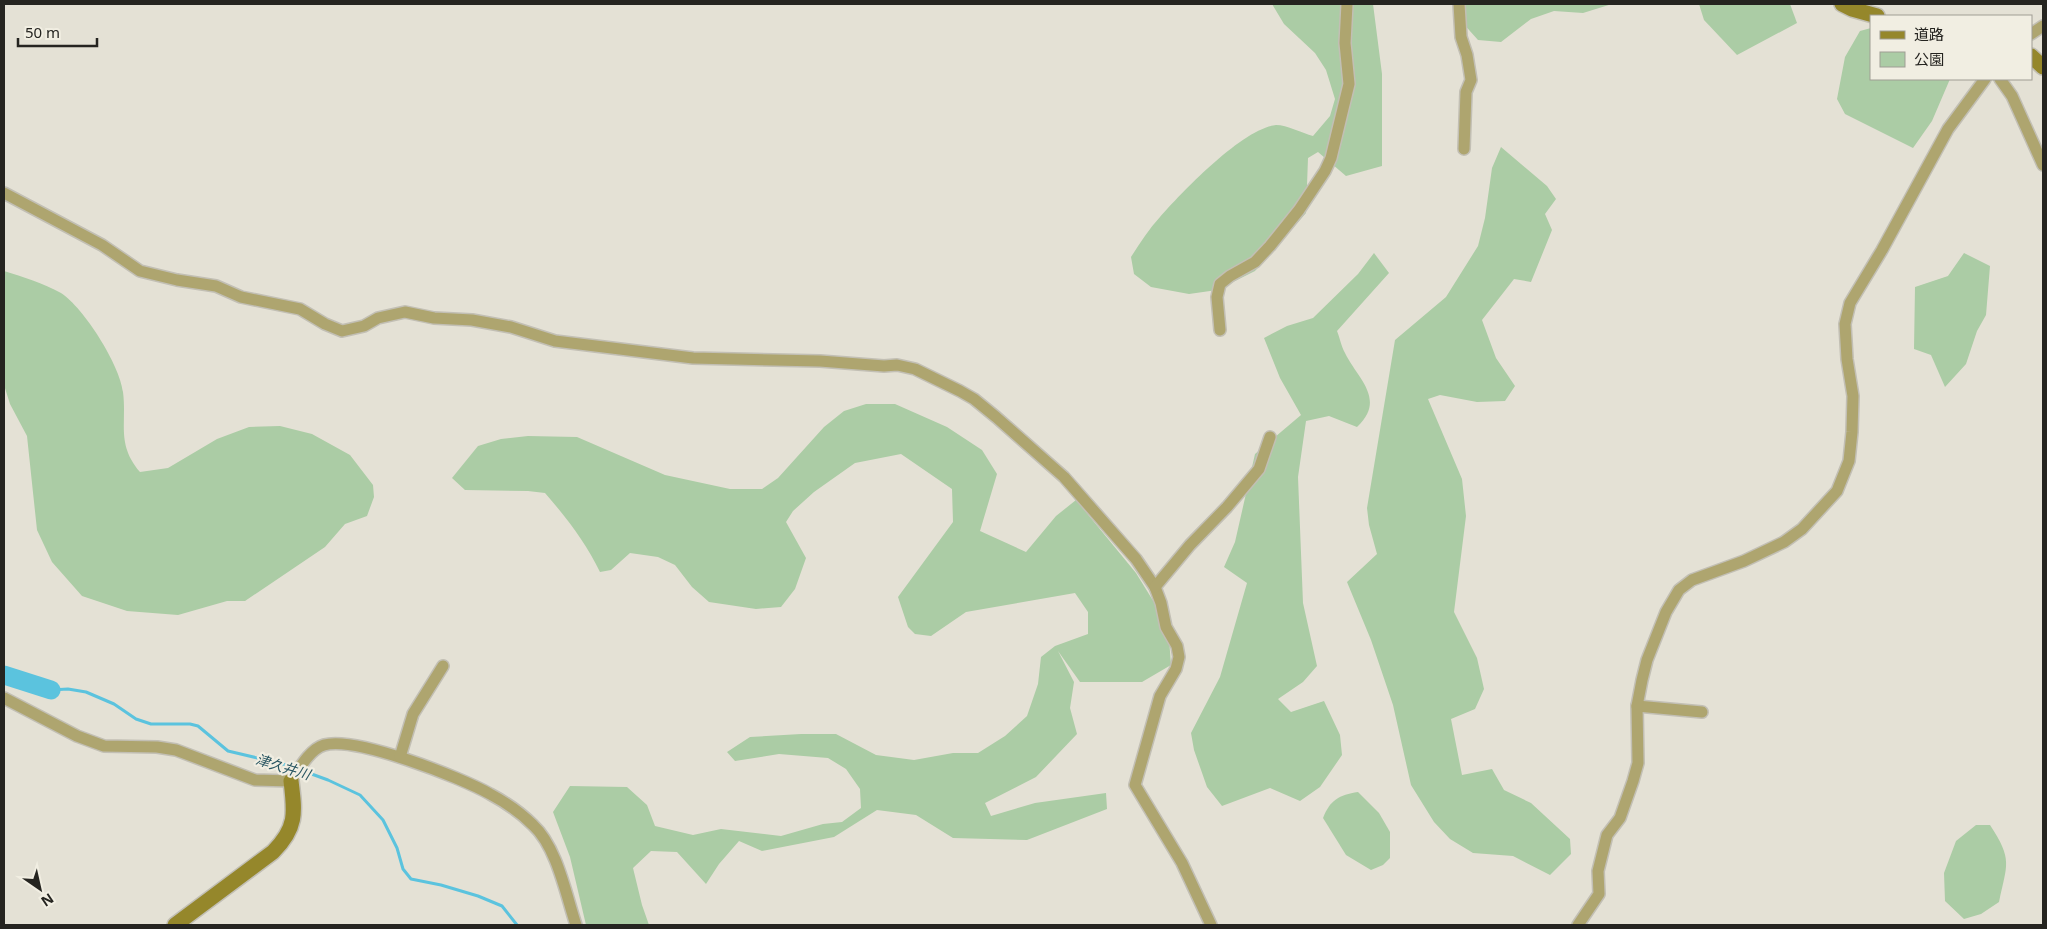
<svg xmlns="http://www.w3.org/2000/svg" width="2047" height="929" font-family="'Noto Sans','Noto Sans JP',sans-serif">
<style>
.green{fill:#abcca5}
.lines{fill:none;stroke-linecap:round;stroke-linejoin:round}
.stream{stroke:#5bc3de;stroke-width:3}
.river{stroke:#5bc3de;stroke-width:19}
.street-casing{stroke:#c2bfb4;stroke-width:14}
.secondary-casing{stroke:#c2bfb4;stroke-width:18}
.street{stroke:#aea56f;stroke-width:11}
.secondary{stroke:#95872b;stroke-width:15}
.labels{text-anchor:middle;stroke-width:4.5;stroke-linejoin:round;paint-order:stroke}
.water-label{font-size:14px;font-style:italic;fill:#285561;stroke:#f1eee2}
</style>
<rect width="100%" height="100%" fill="#e4e1d5"/>
<!-- green -->
<g class="green">
<path d="M 1272,4 L 1373,4 L 1382,74 L 1382,166 L 1346,176 L 1318,152 L 1308,158 L 1306,213 L 1255,271 L 1217,290 L 1189,294 L 1151,287 L 1134,274 L 1131,257 C 1140,243 1149,229 1160,217 C 1182,192 1243,128 1276,125 C 1287,125 1302,133 1313,136 L 1330,116 L 1335,99 L 1326,70 L 1315,53 L 1284,24 Z"/>
<path d="M 1457,4 L 1612,4 L 1583,13 L 1554,11 L 1531,19 L 1501,42 L 1478,40 L 1461,21 Z"/>
<path d="M 1699,4 L 1790,4 L 1797,23 L 1737,55 L 1704,20 Z"/>
<path d="M 1871,28 L 1871,79 L 1950,79 L 1932,121 L 1913,148 L 1845,114 L 1837,99 L 1845,57 L 1860,31 Z"/>
<path d="M 1501,147 L 1547,186 L 1556,199 L 1545,214 L 1552,230 L 1531,282 L 1514,279 L 1482,320 L 1496,358 L 1515,386 L 1505,401 L 1477,402 L 1440,395 L 1428,399 L 1462,479 L 1466,516 L 1454,612 L 1477,658 L 1484,689 L 1475,709 L 1451,719 L 1462,775 L 1492,769 L 1504,790 L 1531,803 L 1570,839 L 1571,854 L 1550,875 L 1513,856 L 1473,853 L 1450,839 L 1434,822 L 1411,785 L 1393,705 L 1371,640 L 1347,582 L 1377,554 L 1369,525 L 1367,508 L 1395,340 L 1446,297 L 1478,246 L 1485,218 L 1492,168 Z"/>
<path d="M 1374,253 L 1389,273 L 1337,331 C 1340,338 1341,346 1345,353 C 1357,378 1387,399 1357,427 L 1329,416 L 1306,421 L 1298,477 L 1303,603 L 1317,666 L 1303,682 L 1278,699 L 1291,712 L 1324,701 L 1340,735 L 1342,755 L 1320,787 L 1300,801 L 1270,788 L 1222,806 L 1207,787 L 1194,750 L 1191,733 L 1220,677 L 1247,583 L 1224,567 L 1235,542 L 1255,454 L 1301,415 L 1280,378 L 1264,338 L 1287,326 L 1313,318 L 1358,274 Z"/>
<path d="M 1964,253 L 1990,266 L 1986,315 L 1977,331 L 1966,364 L 1945,387 L 1931,355 L 1914,349 L 1915,287 L 1948,276 Z"/>
<path d="M 4,271 C 23,277 43,283 61,293 C 84,308 120,365 123,392 C 127,423 116,444 140,472 L 168,468 L 217,439 L 249,427 L 280,426 L 312,434 L 350,455 L 373,485 L 374,497 L 367,516 L 345,524 L 325,547 L 245,601 L 227,601 L 178,615 L 127,611 L 82,596 L 52,562 L 37,530 L 27,436 L 10,404 L 4,385 Z"/>
<path d="M 866,404 L 895,404 L 947,427 L 982,450 L 997,474 L 980,531 L 1026,552 L 1056,516 L 1076,500 L 1136,573 L 1168,625 L 1171,665 L 1142,682 L 1080,682 L 1058,651 L 1074,682 L 1070,708 L 1077,734 L 1036,777 L 985,803 L 991,816 L 1035,803 L 1106,793 L 1107,809 L 1027,840 L 953,838 L 916,815 L 877,810 L 834,837 L 762,851 L 739,841 L 719,864 L 706,884 L 677,852 L 651,851 L 633,868 L 642,905 L 649,925 L 586,925 L 570,857 L 553,812 L 570,786 L 627,787 L 647,805 L 655,826 L 693,835 L 721,829 L 781,836 L 823,824 L 842,822 L 861,808 L 860,789 L 846,769 L 828,758 L 779,754 L 735,761 L 727,752 L 750,737 L 801,734 L 836,734 L 876,755 L 914,760 L 953,753 L 978,753 L 1005,736 L 1027,716 L 1038,684 L 1041,657 L 1055,646 L 1088,634 L 1088,612 L 1075,593 L 966,612 L 931,636 L 915,634 L 908,627 L 898,597 L 953,522 L 952,489 L 901,454 L 855,463 L 814,492 L 793,511 L 786,522 L 806,558 L 795,589 L 781,607 L 756,609 L 709,602 L 692,587 L 675,565 L 658,557 L 630,553 L 611,570 L 600,572 C 586,543 566,517 545,493 L 528,491 L 465,490 L 452,478 L 478,446 L 501,439 L 528,436 L 577,437 L 665,475 L 730,489 L 762,489 L 778,478 L 824,427 L 844,411 Z"/>
<path d="M 1358,792 L 1379,813 L 1390,832 L 1390,858 L 1383,865 L 1371,870 L 1346,855 L 1323,818 C 1330,800 1339,795 1358,792 Z"/>
<path d="M 1976,825 L 1990,825 C 2013,860 2007,864 1999,902 L 1981,914 L 1964,919 L 1945,901 L 1944,873 L 1956,841 Z"/>
</g>
<g class="lines">
<!-- stream -->
<path class="stream" d="M 51,690 L 68,689 L 86,692 L 114,704 L 136,719 L 151,724 L 190,724 L 198,726 L 228,751 L 287,765 L 328,780 L 360,795 L 383,820 L 397,848 L 403,869 L 411,879 L 441,885 L 478,896 L 502,906 L 517,925"/>
<!-- river -->
<path class="river" d="M 4,675 L 51,690"/>
<defs>
<g id="street">
<path d="M 1459,4 L 1461,37 L 1467,55 L 1471,80 L 1466,92 L 1464,149"/>
<path d="M 2031,34 L 2043,26"/>
<path d="M 2000,79 L 2012,96 L 2043,165"/>
<path d="M 4,193 L 102,245 L 140,271 L 177,280 L 216,286 L 241,297 L 300,309 L 325,324 L 342,331 L 364,326 L 378,318 L 405,312 L 434,318 L 472,320 L 511,327 L 555,341 L 693,358 L 820,361 L 884,366 L 897,365 L 915,369 L 960,391 L 974,399 L 996,417 L 1064,477 L 1136,559 L 1155,587 L 1161,603 L 1166,627 L 1177,646 L 1179,657 L 1176,669 L 1160,696 L 1135,785 L 1182,863 L 1211,925"/>
<path d="M 1220,330 L 1217,297 L 1220,284 L 1230,276 L 1255,262 L 1270,246 L 1299,210 L 1325,171 L 1331,158 L 1349,84 L 1345,43 L 1347,4"/>
<path d="M 1155,587 L 1190,545 L 1227,507 L 1259,469 L 1270,437"/>
<path d="M 4,698 L 77,736 L 104,746 L 157,747 L 176,750 L 255,780 L 291,781 C 299,769 310,749 324,745 C 355,736 460,777 490,794 C 505,802 521,813 533,825 C 557,847 566,895 576,925"/>
<path d="M 1637,706 L 1702,712"/>
<path d="M 400,757 L 413,714 L 443,666"/>
<path d="M 1578,925 L 1599,894 L 1598,871 L 1607,835 L 1620,818 L 1633,781 L 1638,763 L 1637,706 L 1642,680 L 1647,660 L 1666,612 L 1679,590 L 1692,580 L 1744,561 L 1784,542 L 1802,529 L 1837,491 L 1849,461 L 1852,432 L 1853,396 L 1847,359 L 1845,324 L 1850,303 L 1882,250 L 1948,129 L 1985,79"/>
</g>
<g id="secondary">
<path d="M 1842,4 L 1852,9 L 1877,16"/>
<path d="M 2031,56 L 2043,67"/>
<path d="M 175,925 L 273,852 C 297,828 295,813 291,781"/>
</g>
</defs>
<!-- street casing -->
<use href="#street" class="street-casing"/>
<!-- secondary casing -->
<use href="#secondary" class="secondary-casing"/>
<!-- street -->
<use href="#street" class="street"/>
<!-- secondary -->
<use href="#secondary" class="secondary"/>
</g>
<g class="labels">
<!-- water labels -->
<g class="water-label">
<text transform="translate(283 767) rotate(17)" y="5">津久井川</text>
</g>
</g>
<!-- border -->
<rect width="2047" height="929" fill="none" stroke="#252420" stroke-width="10"/>
<!-- legend -->
<rect x="1870" y="15" width="162" height="65" fill="#f1eee2" stroke="#9f9d94"/>
<rect x="1880" y="31" width="25" height="8" fill="#95872b" stroke="#9f9d94"/>
<text x="1914" y="40" font-size="15" fill="#252420">道路</text>
<rect x="1880" y="52" width="25" height="15" fill="#abcca5" stroke="#9f9d94"/>
<text x="1914" y="65" font-size="15" fill="#252420">公園</text>
<!-- north arrow -->
<g transform="translate(40 889) rotate(146)" stroke="#f1eee2" stroke-width="4" paint-order="stroke">
<path d="M0-4L9 19L0 12L-9 19Z" fill="#252420"/>
<text y="-8" font-size="14" font-weight="bold" text-anchor="middle" fill="#252420">N</text>
</g>
<!-- scale -->
<path d="M18 38v8h79v-8" fill="none" stroke="#252420" stroke-width="2.5"/>
<text x="25" y="38" font-size="15" fill="#252420" stroke="#f1eee2" stroke-width="4" paint-order="stroke">50 m</text>
</svg>
